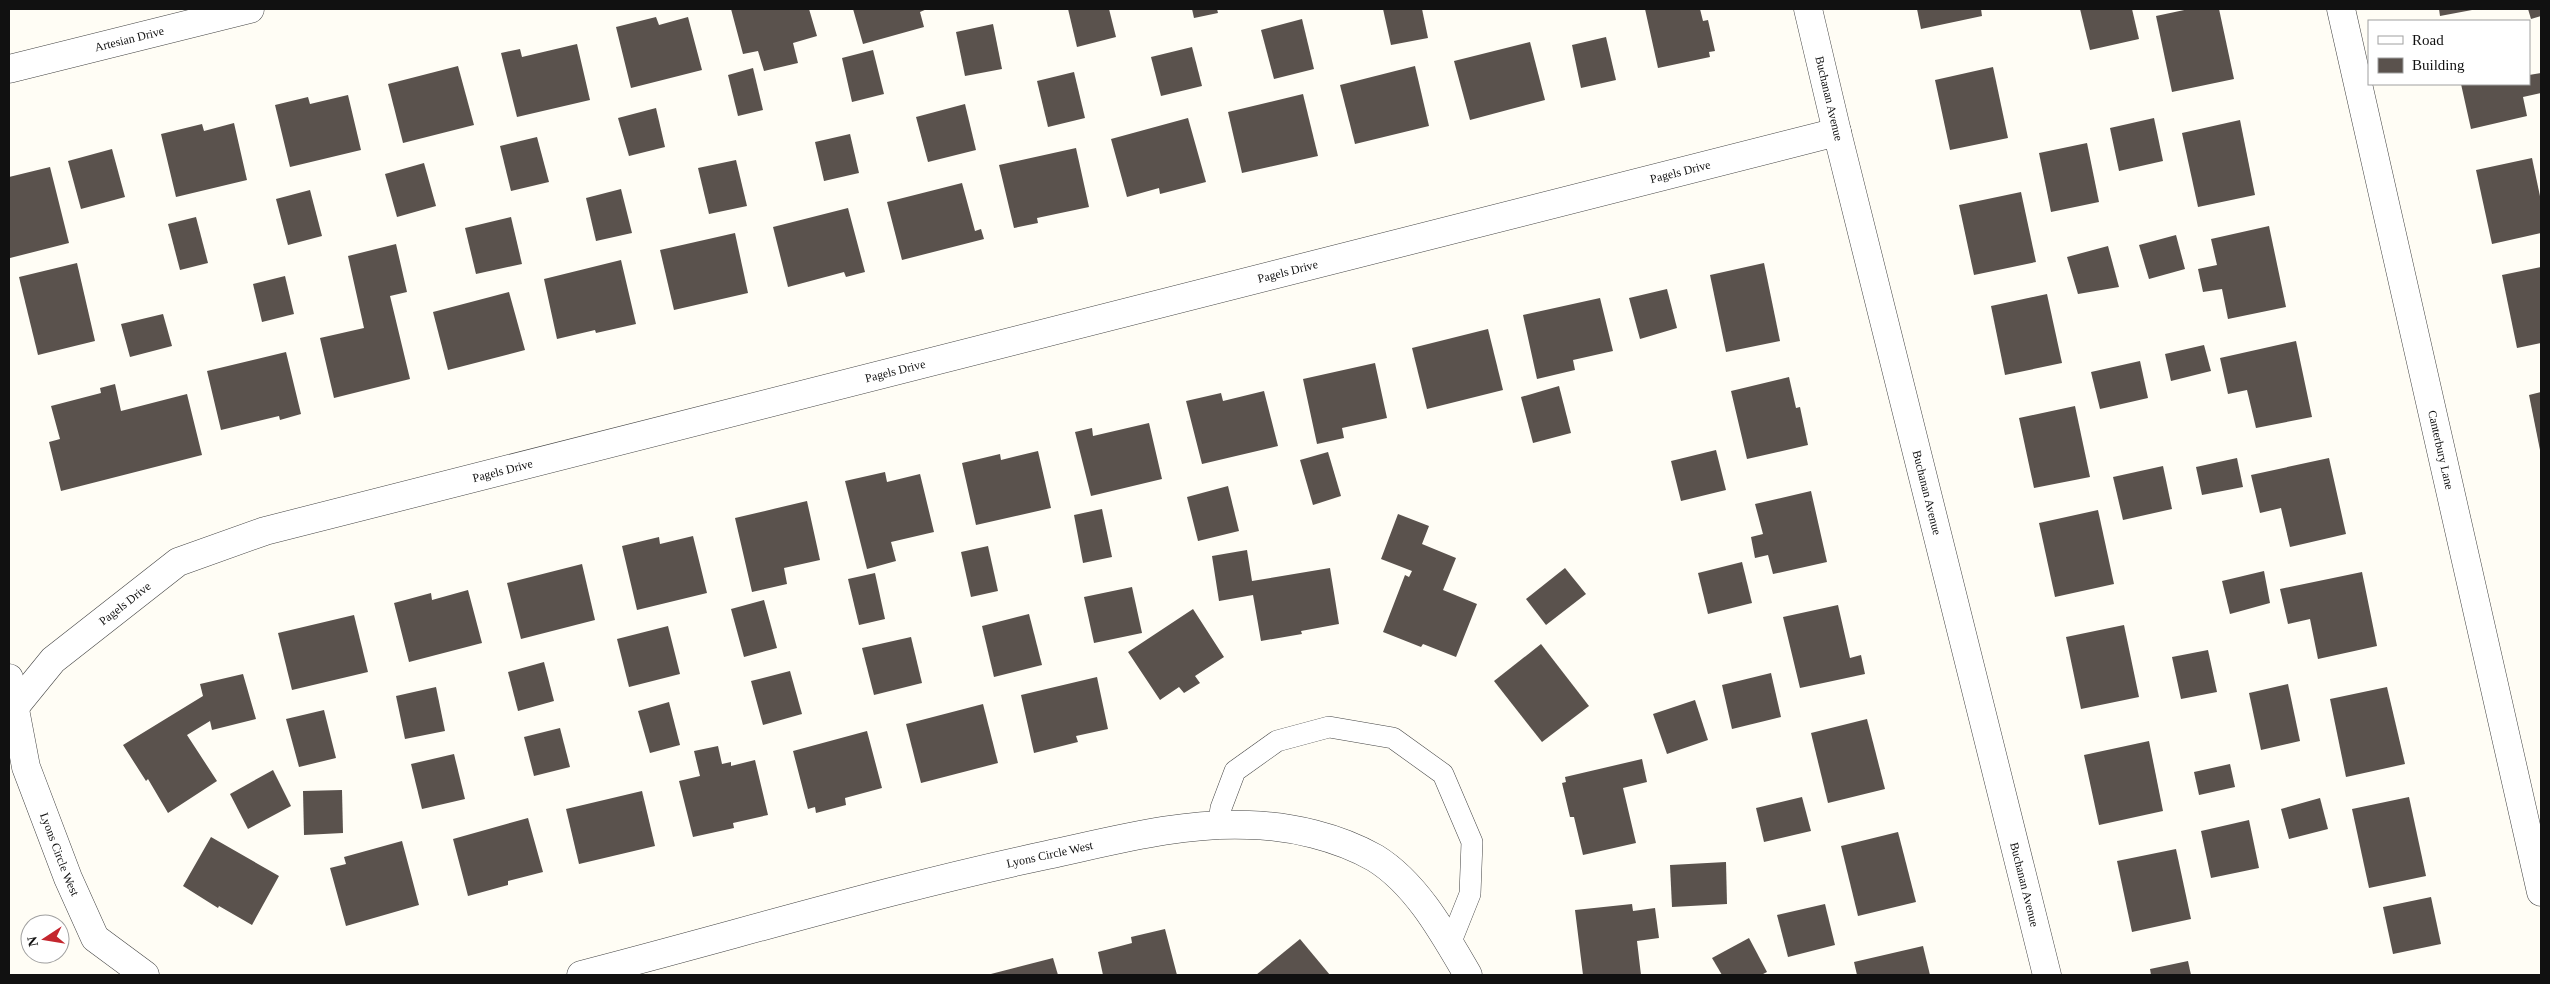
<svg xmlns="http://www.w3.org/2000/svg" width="2550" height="984" font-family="Georgia,serif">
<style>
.building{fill:#5a524d}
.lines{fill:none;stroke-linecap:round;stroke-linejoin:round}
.service-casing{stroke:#444;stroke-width:22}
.minor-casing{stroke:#444;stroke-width:29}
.service{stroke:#fff;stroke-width:21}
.minor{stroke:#fff;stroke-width:28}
.labels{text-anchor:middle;stroke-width:5;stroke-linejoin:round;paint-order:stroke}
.street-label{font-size:12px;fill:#111;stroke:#fff}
</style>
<rect width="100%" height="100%" fill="#fffdf5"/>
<!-- building -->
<g class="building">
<path d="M 731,9 L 809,9 L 817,36 L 793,43 L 798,63 L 764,71 L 758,51 L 743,54 Z"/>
<path d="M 853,9 L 927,9 L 920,12 L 924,27 L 863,44 Z"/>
<path d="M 1068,9 L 1109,9 L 1116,37 L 1077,47 Z"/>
<path d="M 1192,9 L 1217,9 L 1218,13 L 1194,18 Z"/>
<path d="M 1383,9 L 1422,9 L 1428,38 L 1391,45 Z"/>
<path d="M 1645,9 L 1700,9 L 1703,21 L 1708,20 L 1715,51 L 1709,52 L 1710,57 L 1658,68 Z"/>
<path d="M 1917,9 L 1981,9 L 1982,16 L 1921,29 Z"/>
<path d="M 2080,9 L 2132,9 L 2139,39 L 2090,50 Z"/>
<path d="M 2189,9 L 2219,9 L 2234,79 L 2172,92 L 2156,16 Z"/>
<path d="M 2439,9 L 2471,9 L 2472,10 L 2440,16 Z"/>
<path d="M 2528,9 L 2541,9 L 2541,16 L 2531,19 Z"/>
<path d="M 656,17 L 659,25 L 688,17 L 702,70 L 631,88 L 616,27 Z"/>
<path d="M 1302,19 L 1314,69 L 1274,79 L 1261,30 Z"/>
<path d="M 993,24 L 1002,69 L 965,76 L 956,32 Z"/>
<path d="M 1606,37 L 1616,80 L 1581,88 L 1572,45 Z"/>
<path d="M 1530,42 L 1545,100 L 1470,120 L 1454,61 Z"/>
<path d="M 577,44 L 590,100 L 517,117 L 501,53 L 520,49 L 522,57 Z"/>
<path d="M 1192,47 L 1202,86 L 1161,96 L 1151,57 Z"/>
<path d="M 873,50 L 884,94 L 852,102 L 842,58 Z"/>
<path d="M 458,66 L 474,125 L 403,143 L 388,84 Z"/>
<path d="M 1415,66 L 1429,126 L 1355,144 L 1340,85 Z"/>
<path d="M 1993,67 L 2008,138 L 1950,150 L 1935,80 Z"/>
<path d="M 753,68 L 763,110 L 738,116 L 728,75 Z"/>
<path d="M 1074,72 L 1085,118 L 1048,127 L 1037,81 Z"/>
<path d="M 2541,73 L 2541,93 L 2523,97 L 2527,116 L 2471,129 L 2461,84 L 2529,84 L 2529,75 Z"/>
<path d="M 1303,94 L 1318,156 L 1242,173 L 1228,112 Z"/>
<path d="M 348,95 L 361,150 L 290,167 L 275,105 L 308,97 L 310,104 Z"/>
<path d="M 965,104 L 976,150 L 928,162 L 916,117 Z"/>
<path d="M 656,108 L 665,147 L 629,156 L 618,118 Z"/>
<path d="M 1188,118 L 1206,182 L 1160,194 L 1159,188 L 1127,197 L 1111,139 Z"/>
<path d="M 2154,118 L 2163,161 L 2119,171 L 2110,128 Z"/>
<path d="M 2240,120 L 2255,195 L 2198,207 L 2182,133 Z"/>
<path d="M 234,123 L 247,180 L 176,197 L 161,134 L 202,124 L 204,131 Z"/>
<path d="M 850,134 L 859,173 L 824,181 L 815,142 Z"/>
<path d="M 537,137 L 549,182 L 511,191 L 500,146 Z"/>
<path d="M 2087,143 L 2099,202 L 2051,212 L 2039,153 Z"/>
<path d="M 1076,148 L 1089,207 L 1037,218 L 1038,223 L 1014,228 L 999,165 Z"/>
<path d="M 112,149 L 125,197 L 81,209 L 68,161 Z"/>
<path d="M 2532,158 L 2541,201 L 2541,233 L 2492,244 L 2476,170 Z"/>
<path d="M 736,160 L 747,206 L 709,214 L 698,168 Z"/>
<path d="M 424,163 L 436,206 L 397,217 L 385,174 Z"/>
<path d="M 50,167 L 69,243 L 10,258 L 9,177 Z"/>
<path d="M 962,183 L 975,231 L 981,229 L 984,239 L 902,260 L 887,202 Z"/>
<path d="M 621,189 L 632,233 L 596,241 L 586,198 Z"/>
<path d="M 310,190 L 322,236 L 288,245 L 276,199 Z"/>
<path d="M 2021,192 L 2036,262 L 1974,275 L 1959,205 Z"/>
<path d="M 848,208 L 865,272 L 846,277 L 844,272 L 788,287 L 773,227 Z"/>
<path d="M 196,217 L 208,263 L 180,270 L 168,224 Z"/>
<path d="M 511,217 L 522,264 L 476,274 L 465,228 Z"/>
<path d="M 2269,226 L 2286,307 L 2228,319 L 2222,289 L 2203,292 L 2198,269 L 2217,265 L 2211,239 Z"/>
<path d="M 735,233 L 748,293 L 674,310 L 660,250 Z"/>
<path d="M 2176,235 L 2185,269 L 2149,279 L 2139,245 Z"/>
<path d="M 396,244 L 407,292 L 390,296 L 410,379 L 334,398 L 320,338 L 364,328 L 348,256 Z"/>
<path d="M 2108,246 L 2119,287 L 2078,294 L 2067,257 Z"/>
<path d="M 621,260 L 636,324 L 596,333 L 595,330 L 557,339 L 544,279 Z"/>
<path d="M 77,263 L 95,341 L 38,355 L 19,277 Z"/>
<path d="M 1764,263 L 1780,341 L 1726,352 L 1710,275 Z"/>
<path d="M 2541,267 L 2541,343 L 2517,348 L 2502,275 Z"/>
<path d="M 285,276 L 294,314 L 262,322 L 253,284 Z"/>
<path d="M 1667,289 L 1677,328 L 1640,339 L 1629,298 Z"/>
<path d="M 509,292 L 525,350 L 448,370 L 433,312 Z"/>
<path d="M 2047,294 L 2062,363 L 2005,375 L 1991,306 Z"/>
<path d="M 1600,298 L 1613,351 L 1573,360 L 1575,370 L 1537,379 L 1523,315 Z"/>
<path d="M 163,314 L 172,346 L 130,357 L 121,324 Z"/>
<path d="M 1488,329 L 1503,390 L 1427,409 L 1412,348 Z"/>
<path d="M 2296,341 L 2312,417 L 2256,428 L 2247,390 L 2228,394 L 2220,358 Z"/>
<path d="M 2204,345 L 2211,371 L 2171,381 L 2165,354 Z"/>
<path d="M 286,352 L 301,414 L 280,420 L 279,416 L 221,430 L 207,371 Z"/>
<path d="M 2140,361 L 2148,398 L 2100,409 L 2091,372 Z"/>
<path d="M 1375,363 L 1387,418 L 1342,428 L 1344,438 L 1317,444 L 1303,379 Z"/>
<path d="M 1789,377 L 1796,408 L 1800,407 L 1808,445 L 1747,459 L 1731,391 Z"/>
<path d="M 115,384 L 121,411 L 187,394 L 202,455 L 61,491 L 49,442 L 60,439 L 51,406 L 101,393 L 100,388 Z"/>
<path d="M 1559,386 L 1571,433 L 1533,443 L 1521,397 Z"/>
<path d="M 1264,391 L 1278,446 L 1202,464 L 1186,401 L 1221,393 L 1223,401 Z"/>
<path d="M 2541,392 L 2541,449 L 2540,450 L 2529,395 Z"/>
<path d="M 2075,406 L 2090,477 L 2034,488 L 2019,418 Z"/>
<path d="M 1149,423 L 1162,479 L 1091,496 L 1075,432 L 1092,428 L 1093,436 Z"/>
<path d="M 1716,450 L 1726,490 L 1681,501 L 1671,461 Z"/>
<path d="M 1038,451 L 1051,508 L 976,525 L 962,463 L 1000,454 L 1001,460 Z"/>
<path d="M 1328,452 L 1341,496 L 1313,505 L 1300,460 Z"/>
<path d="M 2237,458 L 2243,487 L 2202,495 L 2196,467 Z"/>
<path d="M 2329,458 L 2346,534 L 2290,547 L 2281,508 L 2260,513 L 2251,475 Z"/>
<path d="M 2163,466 L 2172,509 L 2123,520 L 2113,477 Z"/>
<path d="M 885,472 L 887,482 L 920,474 L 934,532 L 891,542 L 896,561 L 867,569 L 845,481 Z"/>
<path d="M 1228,486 L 1239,531 L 1198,541 L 1187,497 Z"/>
<path d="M 1811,491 L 1827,562 L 1773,574 L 1768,555 L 1755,558 L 1751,537 L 1763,534 L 1755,504 Z"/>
<path d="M 807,501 L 820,560 L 784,568 L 787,584 L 752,592 L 735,518 Z"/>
<path d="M 1102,509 L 1112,557 L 1083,563 L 1074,515 Z"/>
<path d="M 2098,510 L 2114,584 L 2055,597 L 2039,523 Z"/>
<path d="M 1398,514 L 1429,526 L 1422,544 L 1456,558 L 1443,590 L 1477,604 L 1456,657 L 1423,644 L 1421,647 L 1383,632 L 1405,575 L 1409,577 L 1412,571 L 1381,559 Z"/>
<path d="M 693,536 L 707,593 L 637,610 L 622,546 L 659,537 L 660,544 Z"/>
<path d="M 988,546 L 998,591 L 971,597 L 961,552 Z"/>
<path d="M 1247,550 L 1252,581 L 1330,568 L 1339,624 L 1301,631 L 1302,634 L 1261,641 L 1253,595 L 1219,601 L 1212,556 Z"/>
<path d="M 1742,562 L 1752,603 L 1708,614 L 1698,573 Z"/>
<path d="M 582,564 L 595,620 L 521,639 L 507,583 Z"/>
<path d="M 1565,568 L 1586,594 L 1546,625 L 1526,599 Z"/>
<path d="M 2264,571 L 2270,603 L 2230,614 L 2222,581 Z"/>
<path d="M 2362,572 L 2377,646 L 2318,659 L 2310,619 L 2288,624 L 2280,589 Z"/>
<path d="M 875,573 L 885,619 L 859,625 L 848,579 Z"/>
<path d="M 1132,587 L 1142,633 L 1094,643 L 1084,597 Z"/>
<path d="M 468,590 L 482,643 L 409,662 L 394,603 L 431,593 L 432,600 Z"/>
<path d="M 764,600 L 777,648 L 744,657 L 731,609 Z"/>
<path d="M 1838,605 L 1850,658 L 1861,655 L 1865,674 L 1800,688 L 1783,617 Z"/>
<path d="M 1193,609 L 1224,657 L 1195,676 L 1200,683 L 1184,693 L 1179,687 L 1160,700 L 1128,652 Z"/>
<path d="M 1029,614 L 1042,665 L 994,677 L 982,626 Z"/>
<path d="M 354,615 L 368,672 L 292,690 L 278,633 Z"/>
<path d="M 2124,625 L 2139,697 L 2081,709 L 2066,637 Z"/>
<path d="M 668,626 L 680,674 L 629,687 L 617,639 Z"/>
<path d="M 911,637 L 922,683 L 874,695 L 862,648 Z"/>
<path d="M 1541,644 L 1589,706 L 1542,742 L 1494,681 Z"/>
<path d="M 2208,650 L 2217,692 L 2181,699 L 2172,657 Z"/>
<path d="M 544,662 L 554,701 L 518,711 L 508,672 Z"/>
<path d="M 790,671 L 802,714 L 763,725 L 751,681 Z"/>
<path d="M 1771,673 L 1781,717 L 1732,729 L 1722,685 Z"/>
<path d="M 243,674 L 256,719 L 212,730 L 210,721 L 187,735 L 217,781 L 168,813 L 148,779 L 146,781 L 123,745 L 203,696 L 200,684 Z"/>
<path d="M 1097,677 L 1108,729 L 1076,736 L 1078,742 L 1034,753 L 1021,695 Z"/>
<path d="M 2288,684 L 2300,741 L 2261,750 L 2249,693 Z"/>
<path d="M 436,687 L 445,731 L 405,739 L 396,696 Z"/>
<path d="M 2387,687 L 2405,764 L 2346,777 L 2330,699 Z"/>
<path d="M 1695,700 L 1708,740 L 1667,754 L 1653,714 Z"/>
<path d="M 669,702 L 680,745 L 650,753 L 638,711 Z"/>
<path d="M 983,704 L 998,763 L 921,783 L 906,724 Z"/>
<path d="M 324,710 L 336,758 L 299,767 L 286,719 Z"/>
<path d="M 1867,719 L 1885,789 L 1828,803 L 1811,733 Z"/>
<path d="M 560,728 L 570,767 L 534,776 L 524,737 Z"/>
<path d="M 867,731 L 882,788 L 845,798 L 846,805 L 816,813 L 815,807 L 808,809 L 793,751 Z"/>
<path d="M 2149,741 L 2163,811 L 2099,825 L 2084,755 Z"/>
<path d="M 718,746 L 722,764 L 731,762 L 731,766 L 755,760 L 768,815 L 733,823 L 734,828 L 693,837 L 679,781 L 700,776 L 694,751 Z"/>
<path d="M 454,754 L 465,799 L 422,809 L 411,764 Z"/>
<path d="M 1642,759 L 1647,782 L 1623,788 L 1636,843 L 1583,855 L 1574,817 L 1570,817 L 1562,783 L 1566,782 L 1565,777 Z"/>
<path d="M 2230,764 L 2235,787 L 2199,795 L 2194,772 Z"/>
<path d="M 273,770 L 291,806 L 248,829 L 230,794 Z"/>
<path d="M 342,790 L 343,833 L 304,835 L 303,791 Z"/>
<path d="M 642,791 L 655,846 L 579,864 L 566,809 Z"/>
<path d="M 1802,797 L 1811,831 L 1764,842 L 1756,808 Z"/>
<path d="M 2409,797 L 2426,876 L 2369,888 L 2352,809 Z"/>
<path d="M 2320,798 L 2328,829 L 2289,839 L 2281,809 Z"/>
<path d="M 528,818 L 543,872 L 508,881 L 508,885 L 468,896 L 453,839 Z"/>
<path d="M 2249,820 L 2259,868 L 2211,878 L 2201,831 Z"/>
<path d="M 1898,832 L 1916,902 L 1858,916 L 1841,846 Z"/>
<path d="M 211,837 L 279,876 L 252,925 L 219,906 L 218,908 L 183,886 Z"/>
<path d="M 402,841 L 419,905 L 346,926 L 330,868 L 346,864 L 344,857 Z"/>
<path d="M 2176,849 L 2191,919 L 2132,932 L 2117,861 Z"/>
<path d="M 1726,862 L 1727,904 L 1672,907 L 1670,865 Z"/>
<path d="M 2431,897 L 2441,944 L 2393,954 L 2383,907 Z"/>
<path d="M 1632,904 L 1633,911 L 1655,908 L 1659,938 L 1637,941 L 1641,975 L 1583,975 L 1575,910 Z"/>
<path d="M 1825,904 L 1835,945 L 1788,957 L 1777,915 Z"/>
<path d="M 1165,929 L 1177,975 L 1103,975 L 1098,952 L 1132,943 L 1131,937 Z"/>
<path d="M 1749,938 L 1767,972 L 1761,975 L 1722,975 L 1712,958 Z"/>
<path d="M 1300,939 L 1330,975 L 1256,975 Z"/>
<path d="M 1923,946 L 1930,975 L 1857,975 L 1854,962 Z"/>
<path d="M 1053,958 L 1058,975 L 987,975 Z"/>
<path d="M 2188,961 L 2191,975 L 2151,975 L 2150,969 Z"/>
</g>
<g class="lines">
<defs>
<path id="service" d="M 1218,826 L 1221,808 L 1235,771 L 1277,741 L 1329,727 L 1393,738 L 1443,774 L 1472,842 L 1470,894 L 1450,944"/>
<g id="minor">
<path id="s1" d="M 1808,9 L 1837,132 L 2047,975"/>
<path id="s2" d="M 2341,9 L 2541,892"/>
<path id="s3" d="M 9,69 L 250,9"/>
<path id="s4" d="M 9,678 L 26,767 L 68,878 L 95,938 L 145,975"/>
<path id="s5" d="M 9,714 L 53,660 L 178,562 L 265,531 L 1837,132"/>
<path id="s6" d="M 581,975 C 736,935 891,888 1047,855 C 1113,841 1181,822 1249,825 C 1291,826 1338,837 1375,858 C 1417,884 1444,934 1468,975"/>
</g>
</defs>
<!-- service casing -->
<use href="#service" class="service-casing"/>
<!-- minor casing -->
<use href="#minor" class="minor-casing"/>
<!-- service -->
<use href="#service" class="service"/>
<!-- minor -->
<use href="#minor" class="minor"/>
</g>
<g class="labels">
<!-- street labels -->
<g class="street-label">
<text dy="4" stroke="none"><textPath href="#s3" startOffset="124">Artesian Drive</textPath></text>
<text dy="4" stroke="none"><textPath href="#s1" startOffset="92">Buchanan Avenue</textPath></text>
<text dy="4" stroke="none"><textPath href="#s5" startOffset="1781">Pagels Drive</textPath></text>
<text dy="4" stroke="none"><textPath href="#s5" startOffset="1376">Pagels Drive</textPath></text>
<text dy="4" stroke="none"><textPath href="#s5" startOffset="971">Pagels Drive</textPath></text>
<text dy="4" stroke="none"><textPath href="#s2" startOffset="452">Canterbury Lane</textPath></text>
<text dy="4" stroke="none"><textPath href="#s5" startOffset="566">Pagels Drive</textPath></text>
<text dy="4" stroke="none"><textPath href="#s1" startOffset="498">Buchanan Avenue</textPath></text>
<text dy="4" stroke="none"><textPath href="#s5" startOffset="161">Pagels Drive</textPath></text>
<text dy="4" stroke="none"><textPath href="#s4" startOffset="184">Lyons Circle West</textPath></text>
<text dy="4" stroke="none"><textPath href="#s6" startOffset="484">Lyons Circle West</textPath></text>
<text dy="4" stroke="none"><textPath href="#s1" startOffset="902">Buchanan Avenue</textPath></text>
</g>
</g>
<!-- border -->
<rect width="2550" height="984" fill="none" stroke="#111111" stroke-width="20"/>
<!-- legend -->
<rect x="2368" y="20" width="162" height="65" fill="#ffffff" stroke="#a0a0a0"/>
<rect x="2378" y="36" width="25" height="8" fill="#ffffff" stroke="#a0a0a0"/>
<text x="2412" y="45" font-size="15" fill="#111111">Road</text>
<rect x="2378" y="58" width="25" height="15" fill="#5a524d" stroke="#a0a0a0"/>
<text x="2412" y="70" font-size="15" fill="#111111">Building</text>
<!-- north arrow -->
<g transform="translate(45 939) rotate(258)"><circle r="24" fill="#ffffff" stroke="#a0a0a0"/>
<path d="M0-4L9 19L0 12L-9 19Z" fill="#c4262e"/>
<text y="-8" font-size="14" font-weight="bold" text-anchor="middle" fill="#111111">N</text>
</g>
</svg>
